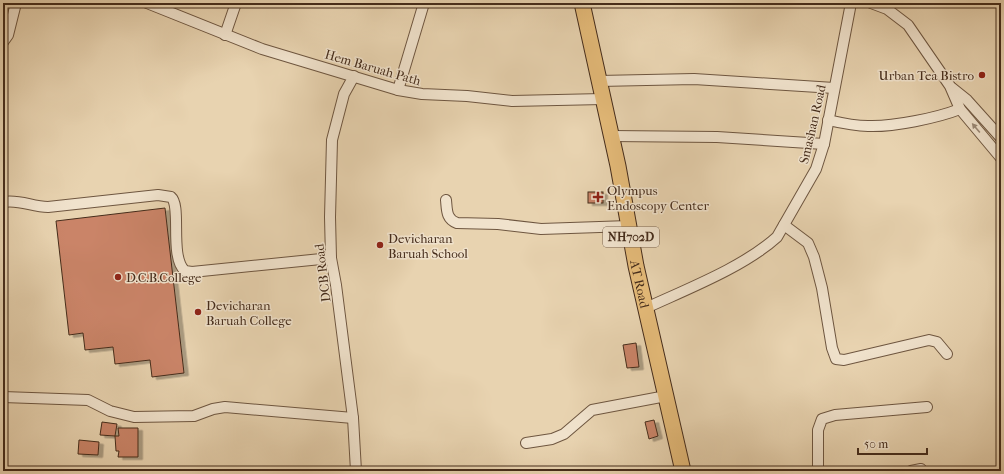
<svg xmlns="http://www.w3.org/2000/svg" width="1004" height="474" font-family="'IM FELL French Canon',serif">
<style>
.building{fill:#ca8467;stroke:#452c1b;filter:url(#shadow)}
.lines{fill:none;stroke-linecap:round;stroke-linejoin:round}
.minor-casing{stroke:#6e5640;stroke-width:12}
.highway-casing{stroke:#452c1b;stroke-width:17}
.minor{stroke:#f0e2cc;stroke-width:10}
.highway{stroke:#e4ba78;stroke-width:15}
.oneway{fill:#9a8774}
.poi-dot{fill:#8f2418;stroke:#f0e2cc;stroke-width:1.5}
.labels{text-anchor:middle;stroke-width:3;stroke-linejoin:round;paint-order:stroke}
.shield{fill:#f0e2cc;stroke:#786350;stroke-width:1}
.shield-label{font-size:12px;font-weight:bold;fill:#452c1b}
.street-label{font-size:13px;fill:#452c1b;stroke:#f0e2cc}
.poi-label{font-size:13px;fill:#452c1b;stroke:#f0e2cc;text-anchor:start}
</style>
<defs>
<filter id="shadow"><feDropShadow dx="4.5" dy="2.5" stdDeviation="0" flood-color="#0004"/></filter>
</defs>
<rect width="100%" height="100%" fill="#e8d3b0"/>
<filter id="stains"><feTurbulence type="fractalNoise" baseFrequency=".005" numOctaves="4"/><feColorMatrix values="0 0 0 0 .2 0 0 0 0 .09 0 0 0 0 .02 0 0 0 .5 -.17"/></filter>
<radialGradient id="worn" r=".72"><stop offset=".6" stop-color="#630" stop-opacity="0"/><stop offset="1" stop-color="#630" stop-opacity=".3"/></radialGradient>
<!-- building -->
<g class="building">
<rect x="588" y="192" width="15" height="11"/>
<path d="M 165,208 L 184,373 L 152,377 L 150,360 L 115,364 L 113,347 L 85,350 L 83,333 L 69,335 L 56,221 Z"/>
<path d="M 636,343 L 639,367 L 627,368 L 623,345 Z"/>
<path d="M 654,420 L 658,436 L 649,439 L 645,422 Z"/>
<path d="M 102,422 L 117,424 L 115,436 L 100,435 Z"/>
<path d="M 118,428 L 138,428 L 138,457 L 118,457 L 119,451 L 116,451 L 115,436 L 119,436 Z"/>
<path d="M 79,440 L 99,442 L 98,455 L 78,454 Z"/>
</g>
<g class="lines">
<defs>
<g id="minor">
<path d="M 147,3 L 262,49 L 398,90 L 422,94 L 467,96 L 512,101 L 603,99"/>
<path d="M 871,3 L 887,9 L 908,25 L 950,86 L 960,109 L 1001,158"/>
<path d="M 225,35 L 236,3"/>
<path d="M 3,42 L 8,35 L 16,3"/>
<path d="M 354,76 L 344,94 L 332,140 L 330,217 L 331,258 L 336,285 L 353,418 L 356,471"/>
<path d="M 599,81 L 694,79 L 834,88"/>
<path d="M 952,88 L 967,100 L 1001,138"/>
<path d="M 398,90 L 424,3"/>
<path d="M 828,120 C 841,123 855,126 868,126 C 893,127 937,118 960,109"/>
<path d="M 611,136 L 717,137 L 824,144"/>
<path d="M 446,200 C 447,210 446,219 457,223 L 498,224 L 541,229 L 629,226"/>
<path d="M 3,202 C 20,199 32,207 48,207 L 158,195 L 171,197 C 182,206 169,257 185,271 L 192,272 L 331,258"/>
<path d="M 784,225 L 808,243 L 814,257 L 822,288 L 832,348 L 836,359 L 844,360 L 929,340 L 937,342 L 947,354"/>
<path d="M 646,308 C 687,289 744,267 777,237 L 816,169 L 824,144 L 851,3"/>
<path d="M 3,397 L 88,400 L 110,411 L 134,417 L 194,416 L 213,409 L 225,407 L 353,418"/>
<path d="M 526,443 L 552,439 L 564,434 L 592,410 L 666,396"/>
<path d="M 818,471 L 818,430 L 822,419 L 835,415 L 927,407"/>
<path d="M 911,471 L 921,469"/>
</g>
<g id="highway">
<path id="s1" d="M 582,3 L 618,166 L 636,266 L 683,471"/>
</g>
</defs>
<!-- minor casing -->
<use href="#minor" class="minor-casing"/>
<!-- highway casing -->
<use href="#highway" class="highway-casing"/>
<!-- minor -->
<use href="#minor" class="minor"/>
<!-- highway -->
<use href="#highway" class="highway"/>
</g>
<!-- one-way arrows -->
<defs><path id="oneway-solid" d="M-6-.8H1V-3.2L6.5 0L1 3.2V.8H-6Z"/></defs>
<use class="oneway" href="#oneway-solid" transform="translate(976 128) rotate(-130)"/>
<!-- markers -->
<g class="poi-dot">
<circle cx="982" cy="75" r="4"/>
<path d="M596 191h4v4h4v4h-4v4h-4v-4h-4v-4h4z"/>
<circle cx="380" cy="245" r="4"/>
<circle cx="118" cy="277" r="4"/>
<circle cx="198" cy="312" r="4"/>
</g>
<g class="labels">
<!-- shield labels -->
<rect class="shield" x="603" y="227" width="56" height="20" rx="3"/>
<g class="shield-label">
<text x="631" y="241">NH702D</text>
</g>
<!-- street labels -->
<g class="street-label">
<text transform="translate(373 67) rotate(16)" y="5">Hem Baruah Path</text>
<text transform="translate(812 124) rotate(-77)" y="5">Smashan Road</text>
<text transform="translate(322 273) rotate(-97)" y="5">DCB Road</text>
<text dy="5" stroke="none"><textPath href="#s1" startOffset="287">AT Road</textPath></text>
</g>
<!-- poi labels -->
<g class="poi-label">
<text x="974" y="80" text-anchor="end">Urban Tea Bistro</text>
<text x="607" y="195">Olympus<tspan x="607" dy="15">Endoscopy Center</tspan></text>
<text x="388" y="243">Devicharan<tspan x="388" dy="15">Baruah School</tspan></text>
<text x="126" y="282">D.C.B.College</text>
<text x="206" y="310">Devicharan<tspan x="206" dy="15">Baruah College</tspan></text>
</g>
</g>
<!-- margin -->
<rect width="1004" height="474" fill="none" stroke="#e8d3b0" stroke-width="16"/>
<rect x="4" y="4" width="996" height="466" fill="none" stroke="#452c1b" stroke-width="2"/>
<rect x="8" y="8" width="988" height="458" fill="none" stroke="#452c1b"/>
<!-- scale -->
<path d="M858 448v6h69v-6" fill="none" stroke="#452c1b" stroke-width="2"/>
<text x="864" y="448" font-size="12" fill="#452c1b" stroke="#f0e2cc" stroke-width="3" paint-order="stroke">50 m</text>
<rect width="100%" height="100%" filter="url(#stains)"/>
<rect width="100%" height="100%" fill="url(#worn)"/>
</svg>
